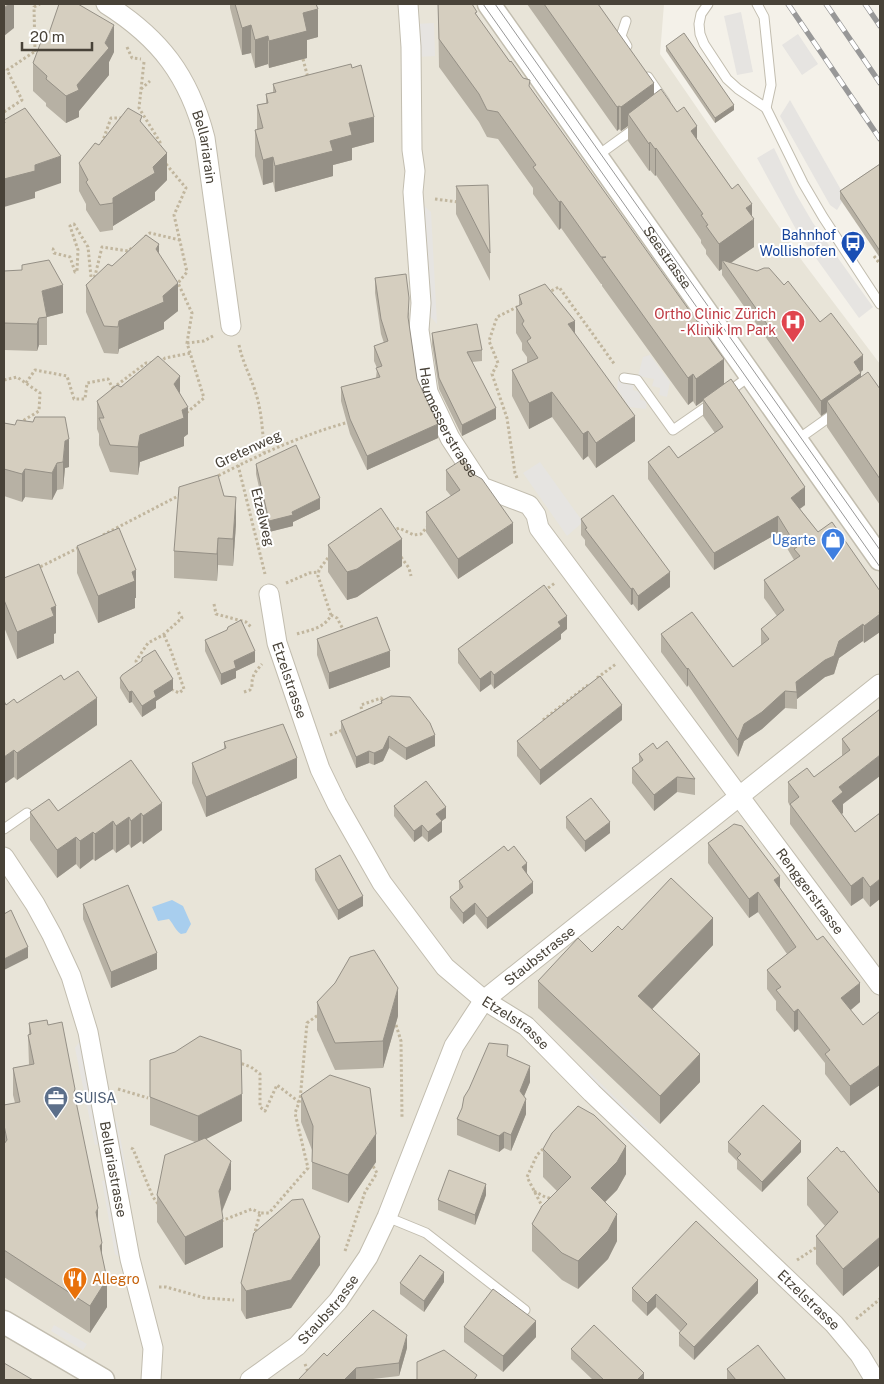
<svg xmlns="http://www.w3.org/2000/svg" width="884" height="1384" font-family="'Public Sans',sans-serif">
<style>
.residential{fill:#e8e4d8}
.parking{fill:#e6e4e1}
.water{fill:#a8ceee}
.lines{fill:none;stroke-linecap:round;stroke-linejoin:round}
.service-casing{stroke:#c2bdaf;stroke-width:11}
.minor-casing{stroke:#c2bdaf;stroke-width:21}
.tertiary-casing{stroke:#c2bdaf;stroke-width:25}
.path{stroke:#c1b69e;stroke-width:3;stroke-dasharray:2.5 2.5;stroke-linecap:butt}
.service{stroke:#fff;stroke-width:9}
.minor{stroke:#fff;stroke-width:19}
.tertiary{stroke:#fff;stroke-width:22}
.tram{stroke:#989898;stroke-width:1}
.rail-casing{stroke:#989898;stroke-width:5.5}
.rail{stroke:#fff;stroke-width:4;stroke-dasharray:11;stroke-linecap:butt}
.wall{fill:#b7b1a4}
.shaded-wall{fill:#959086}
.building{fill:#d5cebf;stroke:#959086}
.labels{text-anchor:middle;stroke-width:4;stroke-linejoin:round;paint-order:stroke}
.street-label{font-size:14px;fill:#484238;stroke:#fff}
.transit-label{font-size:14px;fill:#164399;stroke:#fff;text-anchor:end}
.health-label{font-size:14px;fill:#be3a42;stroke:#fff;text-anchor:end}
.shop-label{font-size:14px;fill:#366cbe;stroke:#fff;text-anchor:end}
.service-label{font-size:14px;fill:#4e5e75;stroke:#fff;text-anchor:start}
.food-label{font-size:14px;fill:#c56008;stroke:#fff;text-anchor:start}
</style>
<rect width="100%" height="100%" fill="#f4f1e9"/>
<!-- residential -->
<path class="residential" d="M 4,4 L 664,4 L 660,54 L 803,262 L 880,364 L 880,1380 L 4,1380 Z"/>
<!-- parking -->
<g class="parking">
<path d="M 741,12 L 753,72 L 737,75 L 724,16 Z"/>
<path d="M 434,23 L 435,56 L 417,57 L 416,24 Z"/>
<path d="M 798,34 L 818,64 L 802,75 L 782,45 Z"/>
<path d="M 790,100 L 845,197 L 837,210 L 830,205 L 780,116 Z"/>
<path d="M 774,148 L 796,194 L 813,223 L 873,307 L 859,318 L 798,233 L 757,158 Z"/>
<path d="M 420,202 L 431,212 L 437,324 L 423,309 Z"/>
<path d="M 650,355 L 670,382 L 667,397 L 659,395 L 660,388 L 652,386 L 654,379 L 638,376 L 643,357 Z"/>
<path d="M 618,380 L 634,382 L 633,390 L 641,392 L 640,400 L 647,401 L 646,409 L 629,407 L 617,388 Z"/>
<path d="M 540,462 L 583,522 L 567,536 L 523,473 Z"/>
<path d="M 694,819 L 699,825 L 599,904 L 594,898 Z"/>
<path d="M 81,1040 L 102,1143 L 95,1145 L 75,1048 Z"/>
<path d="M 587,1070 L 649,1130 L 644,1135 L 582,1075 Z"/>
<path d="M 117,1121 L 131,1195 L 124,1196 L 110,1122 Z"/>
<path d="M 109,1179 L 123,1260 L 115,1254 L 102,1181 Z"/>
<path d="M 54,1325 L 87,1344 L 83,1350 L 51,1331 Z"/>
</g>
<!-- water -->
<path class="water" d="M 172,900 L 183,906 L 191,924 L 186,933 L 181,934 C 175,930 174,925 169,919 L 158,921 L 152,907 Z"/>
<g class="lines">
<defs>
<g id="service">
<path d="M 708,4 L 701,14 L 699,24 L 700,34 L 704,44 L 727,79 L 738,89 L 766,108 L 803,183 L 823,217 L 880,304"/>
<path d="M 757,4 L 764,17 L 771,85 L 766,108"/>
<path d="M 626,21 L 621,36 L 627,46"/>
<path d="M 648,77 L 665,102"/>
<path d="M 597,156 L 637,127"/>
<path d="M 624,378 L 637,380 L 673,430 L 712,403"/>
<path d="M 727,393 L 751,375"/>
<path d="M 797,440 L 835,413"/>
<path d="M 4,829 L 27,813"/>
<path d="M 387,1217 L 426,1233 L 525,1310"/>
</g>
<g id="minor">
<path id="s1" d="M 106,4 C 160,38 189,76 205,138 L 231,326"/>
<path id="s2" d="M 408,4 L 411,47 L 412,150 L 415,171 L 413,192 L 421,303 L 419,330 L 428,392 L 450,438 L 482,487 L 529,505 L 536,515 L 539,528 L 880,985"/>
<path id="s3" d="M 269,594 L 277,643 L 320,769 L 337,804 L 382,883 L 445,967 L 484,1000 L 526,1026 L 592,1093 L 834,1324 L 860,1355 L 875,1380"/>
<path id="s4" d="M 4,857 L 35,904 L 52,935 L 71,976 L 88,1032 L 130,1259 L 153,1348 L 151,1380"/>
<path id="s5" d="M 250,1380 L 297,1346 L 338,1301 L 368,1257 L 387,1217 L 454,1046 L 484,1000 L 880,684"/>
</g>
<g id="tertiary">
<path id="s6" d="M 489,4 L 880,559"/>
<path d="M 4,1322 L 103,1380"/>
</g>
</defs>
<!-- service casing -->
<use href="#service" class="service-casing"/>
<!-- minor casing -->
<use href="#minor" class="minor-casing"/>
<!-- tertiary casing -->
<use href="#tertiary" class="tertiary-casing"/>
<!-- path -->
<g class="path">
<path d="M 127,47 L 132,58 L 141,59"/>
<path d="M 35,52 L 34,7 L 40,4"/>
<path d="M 303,59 L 308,78"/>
<path d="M 144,62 L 139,108 L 160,142 L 160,147"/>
<path d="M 141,89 L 150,81"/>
<path d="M 4,112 L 22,100 L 7,70 L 34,52"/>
<path d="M 102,143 L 111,118 L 123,118"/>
<path d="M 166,164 L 186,188 L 174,215 L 187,272 L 178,283 L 192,313 L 187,343 L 204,398 L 185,414"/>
<path d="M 435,199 L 458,202"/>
<path d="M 145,237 L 150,233 L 180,240"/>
<path d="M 52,249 L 53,249 L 54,253 L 70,257 L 75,272 L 77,271 L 78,250 L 70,226 L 74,224 L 88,247 L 91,277 L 95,276 L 102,247 L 128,251 L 133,247"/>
<path d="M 874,256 L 880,264"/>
<path d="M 547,293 L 559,287 L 615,365"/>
<path d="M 187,343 L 204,341 L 213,336"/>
<path d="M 239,345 C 243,364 252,379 257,397 C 262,415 263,435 264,453"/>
<path d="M 160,363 L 165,358 L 191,353"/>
<path d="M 4,380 L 17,377 L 40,393 L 39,411 L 21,422"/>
<path d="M 26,383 L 35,370 L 67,376 L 74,399 L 85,399 L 87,383 L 108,379 L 114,391"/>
<path d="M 113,388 L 146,363 L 152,363"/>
<path d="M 238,465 L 265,574"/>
<path d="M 214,478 C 258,455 302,435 349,422"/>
<path d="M 517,478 L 515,473 L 507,418 L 492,374 L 498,363 L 489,341 L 497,317 L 519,306"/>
<path d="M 392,531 L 399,528 L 414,535 L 421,534 L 428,526"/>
<path d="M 103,535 L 180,495"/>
<path d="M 401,557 L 409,568 L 411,576"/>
<path d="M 36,569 L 80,547"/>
<path d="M 286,583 L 309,573 L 319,572"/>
<path d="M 544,591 L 555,583"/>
<path d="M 214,604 L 216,614 L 246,622 L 252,628"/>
<path d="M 331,615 L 337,618 L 345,633"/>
<path d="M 297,634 C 310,630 325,628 331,615 L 318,576 L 319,570 L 330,555"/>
<path d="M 164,635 L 171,651 L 184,689 L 179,693 L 173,690"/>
<path d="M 138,667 L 136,661 L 148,643 L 163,635 L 182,618 L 178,611"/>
<path d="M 597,678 L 616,664"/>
<path d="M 244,692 L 250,690 L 252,687 C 251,676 256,671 262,664"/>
<path d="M 362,714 L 361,705 L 381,698 L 384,702"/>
<path d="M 543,720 L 588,685"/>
<path d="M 330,735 L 345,729"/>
<path d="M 396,1025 L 401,1041 L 402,1117"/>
<path d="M 237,1062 L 251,1067 L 260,1074 L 260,1107 L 265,1111 L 277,1085 L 299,1102"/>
<path d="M 118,1089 L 148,1098"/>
<path d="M 131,1148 L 133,1149 L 153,1197 L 159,1205"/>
<path d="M 534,1191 L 545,1197 L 553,1199"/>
<path d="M 543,1208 L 527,1177 L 537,1155 L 545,1147"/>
<path d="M 221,1221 L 252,1209 L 260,1213"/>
<path d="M 254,1236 L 260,1213 L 269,1213 L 308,1168 L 295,1113 L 300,1100 L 307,1023 L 318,1015"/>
<path d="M 345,1251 L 365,1192 L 377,1173 L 373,1166"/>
<path d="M 797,1260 L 817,1247"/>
<path d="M 159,1287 L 166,1287 L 205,1298 L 234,1300"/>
<path d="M 856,1319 L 880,1299"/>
<path d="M 305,1364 L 311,1380"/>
</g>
<!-- service -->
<use href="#service" class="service"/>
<!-- minor -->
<use href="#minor" class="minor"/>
<!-- tertiary -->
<use href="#tertiary" class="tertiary"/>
<!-- tram -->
<g class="tram">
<path d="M 483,4 L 880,567"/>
<path d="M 495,4 L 880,550"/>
</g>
<defs>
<g id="rail">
<path d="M 788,4 L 880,139"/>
<path d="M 826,4 L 880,83"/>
<path d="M 865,4 L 880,26"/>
</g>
</defs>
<!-- rail casing -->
<use href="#rail" class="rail-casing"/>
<!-- rail -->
<use href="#rail" class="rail"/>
</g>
<!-- wall -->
<g class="wall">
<path d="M 230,4 L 317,4 L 318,37 L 307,40 L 307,58 L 269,68 L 268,64 L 255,68 L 251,53 L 242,55 L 230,8 Z"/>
<path d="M 438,4 L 472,4 L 477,17 L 510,62 L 530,88 L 724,384 L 805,505 L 800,509 L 818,532 L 880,591 L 880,632 L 864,643 L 863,641 L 839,658 L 834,674 L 825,677 L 797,699 L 797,709 L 785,708 L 762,729 L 744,741 L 738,757 L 688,685 L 687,687 L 661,652 L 661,634 L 733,667 L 761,646 L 761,629 L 777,616 L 764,598 L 764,580 L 794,560 L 778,533 L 714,570 L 648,479 L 648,462 L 678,458 L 715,433 L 703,416 L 703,401 L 696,406 L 693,401 L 688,405 L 602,286 L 602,284 L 601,284 L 561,228 L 559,230 L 533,194 L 533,188 L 498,139 L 487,137 L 479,122 L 439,67 Z"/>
<path d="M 527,4 L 598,4 L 654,95 L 697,139 L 732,189 L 752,216 L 754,247 L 731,263 L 784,285 L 820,322 L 863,370 L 861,372 L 861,377 L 880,389 L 880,505 L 827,427 L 827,412 L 821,416 L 722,275 L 722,269 L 719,271 L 706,254 L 706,250 L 701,243 L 701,240 L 656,175 L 655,176 L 650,170 L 649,171 L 628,141 L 628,126 L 621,131 L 619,129 L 617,131 Z"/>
<path d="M 666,46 L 734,110 L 715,123 L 666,51 Z"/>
<path d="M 114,52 L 109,62 L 109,75 L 79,111 L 79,117 L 66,123 L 46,106 L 46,103 L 33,91 L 33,63 Z"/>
<path d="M 273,84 L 374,142 L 352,148 L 352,160 L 333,165 L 333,176 L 275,192 L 273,182 L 263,185 L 255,156 L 255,130 L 257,130 L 257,105 L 266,103 L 266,94 L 273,92 Z"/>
<path d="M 142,124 L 167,180 L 155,192 L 155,200 L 113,226 L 113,230 L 100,232 L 86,210 L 86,204 L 79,191 L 79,163 L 99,145 Z"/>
<path d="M 880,164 L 880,258 L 840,199 L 840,191 Z"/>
<path d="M 456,186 L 490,253 L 490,281 L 456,214 Z"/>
<path d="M 159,253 L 178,311 L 164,322 L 164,329 L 119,349 L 118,354 L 104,353 L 86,312 L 86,285 L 112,266 Z"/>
<path d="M 4,271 L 63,313 L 47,317 L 47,345 L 39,345 L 37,351 L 4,350 Z"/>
<path d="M 375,278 L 409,313 L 408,321 L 417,379 L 438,438 L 367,470 L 350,434 L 341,401 L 341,387 L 376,378 L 377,368 L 374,361 L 374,346 L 384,343 L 381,334 L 375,293 Z"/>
<path d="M 519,295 L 575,334 L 635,441 L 596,468 L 588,456 L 583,460 L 552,417 L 529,429 L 512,396 L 512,370 L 527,363 L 527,357 L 522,350 L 522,343 L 516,333 L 516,307 L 519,306 Z"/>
<path d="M 432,333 L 482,350 L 482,361 L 472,362 L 496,419 L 462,436 L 439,389 L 432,344 Z"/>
<path d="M 121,387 L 180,393 L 188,434 L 184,437 L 184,446 L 140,462 L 138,475 L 110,472 L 99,445 L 99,434 L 97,429 L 97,401 Z"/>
<path d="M 4,423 L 15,425 L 69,467 L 65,468 L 63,489 L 57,490 L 52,500 L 25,497 L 22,502 L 4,496 Z"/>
<path d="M 256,464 L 320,509 L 293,522 L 293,526 L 269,532 L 256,474 Z"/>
<path d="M 446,470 L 513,543 L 458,579 L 426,532 L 426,512 L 451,496 L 446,490 Z"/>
<path d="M 224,496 L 236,524 L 233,566 L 218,565 L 217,581 L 174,578 L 174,551 Z"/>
<path d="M 581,519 L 670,587 L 638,611 L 633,604 L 631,605 L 585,545 L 585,540 L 581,535 Z"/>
<path d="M 328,545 L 402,566 L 357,597 L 347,600 L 328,572 Z"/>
<path d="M 77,546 L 136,598 L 135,598 L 135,608 L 98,623 L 77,573 Z"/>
<path d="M 4,578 L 56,633 L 54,634 L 54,643 L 17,659 L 4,627 Z"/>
<path d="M 567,629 L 561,634 L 561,639 L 494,689 L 491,684 L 480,692 L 458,663 L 458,649 Z"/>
<path d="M 317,639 L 390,667 L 329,689 L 317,655 Z"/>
<path d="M 205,640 L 255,662 L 236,671 L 236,678 L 221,685 L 205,651 Z"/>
<path d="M 120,678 L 173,690 L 156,701 L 156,708 L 142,717 L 132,702 L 129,703 L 120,688 Z"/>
<path d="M 381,701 L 435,746 L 406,760 L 389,748 L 383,761 L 374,765 L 369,763 L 356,768 L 341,733 L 341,721 L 381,703 Z"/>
<path d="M 17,703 L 97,725 L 17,780 L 14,777 L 6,705 Z"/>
<path d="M 880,709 L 843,804 L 843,813 L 841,814 L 855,832 L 880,813 L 870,907 L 863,898 L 851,906 L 790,824 L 790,806 L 788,802 L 788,782 L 814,777 L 842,756 L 842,739 Z"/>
<path d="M 622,720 L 540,785 L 517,756 L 517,741 Z"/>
<path d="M 224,742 L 297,778 L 206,817 L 192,783 L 192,763 L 224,749 Z"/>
<path d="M 639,754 L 695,779 L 695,795 L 677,792 L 654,811 L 632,783 L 632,768 L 639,763 Z"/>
<path d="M 131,760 L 162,830 L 143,844 L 141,841 L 131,848 L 129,844 L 116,853 L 113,849 L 95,861 L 93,859 L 80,869 L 76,864 L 57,878 L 30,840 L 30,812 L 58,811 Z"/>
<path d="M 394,806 L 446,818 L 442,821 L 442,832 L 428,842 L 422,836 L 414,842 L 394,816 Z"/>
<path d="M 566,817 L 610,833 L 585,852 L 566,828 Z"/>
<path d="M 708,843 L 780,888 L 860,1002 L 851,1010 L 850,1106 L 825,1074 L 825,1063 L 798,1029 L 794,1032 L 776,1010 L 776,1001 L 767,989 L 767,970 L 787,954 L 758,912 L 749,918 L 708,863 Z"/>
<path d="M 315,869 L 363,906 L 338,920 L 315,880 Z"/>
<path d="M 527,873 L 527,874 L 533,893 L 487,929 L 475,914 L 463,924 L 450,908 L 450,897 L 459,890 L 459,881 Z"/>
<path d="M 83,904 L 157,969 L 111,988 L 83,919 Z"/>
<path d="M 622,930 L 713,945 L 652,1009 L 700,1082 L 660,1124 L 538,1008 L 538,981 L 592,952 Z"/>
<path d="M 317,1002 L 398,1016 L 383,1068 L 335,1070 L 317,1030 Z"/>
<path d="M 29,1023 L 48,1025 L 75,1101 L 98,1222 L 107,1307 L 90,1333 L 4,1277 L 4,1105 L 15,1103 L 13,1095 L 13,1068 L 29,1065 L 28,1035 L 29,1035 Z"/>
<path d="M 508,1056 L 530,1082 L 524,1096 L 526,1114 L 511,1151 L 504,1148 L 499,1152 L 457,1135 L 457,1119 Z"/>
<path d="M 150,1060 L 242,1121 L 206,1139 L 231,1189 L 222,1212 L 223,1247 L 185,1265 L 157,1222 L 157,1195 L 195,1142 L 150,1125 Z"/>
<path d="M 301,1095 L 376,1162 L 348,1203 L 312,1189 L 312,1150 L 301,1122 Z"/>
<path d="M 728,1142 L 801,1152 L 762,1192 L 737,1169 L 737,1161 L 728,1152 Z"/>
<path d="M 543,1149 L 626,1174 L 617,1190 L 605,1202 L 617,1241 L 608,1259 L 578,1289 L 562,1280 L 532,1251 L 532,1224 L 557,1191 L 543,1177 Z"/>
<path d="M 841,1152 L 880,1194 L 880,1265 L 843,1296 L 816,1264 L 816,1236 L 825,1226 L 807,1205 L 807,1178 Z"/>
<path d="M 486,1195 L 475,1225 L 438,1210 L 438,1200 Z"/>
<path d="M 320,1265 L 291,1308 L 246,1319 L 241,1310 L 241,1283 Z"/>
<path d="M 444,1282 L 424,1312 L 400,1294 L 400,1283 Z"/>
<path d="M 632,1288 L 758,1293 L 694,1360 L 679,1346 L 679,1333 L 680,1331 L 656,1307 L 647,1316 L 632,1301 Z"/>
<path d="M 464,1327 L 536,1337 L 503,1372 L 464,1342 Z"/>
<path d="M 407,1348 L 399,1376 L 364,1380 L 298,1380 Z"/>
<path d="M 571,1349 L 644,1380 L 593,1380 L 571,1359 Z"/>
<path d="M 727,1369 L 786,1380 L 728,1380 L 727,1379 Z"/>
</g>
<!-- shaded-wall -->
<g class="shaded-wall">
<path d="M 9,4 L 14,4 L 14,28 L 4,36 L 4,8 Z"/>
<path d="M 314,4 L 317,4 L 317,10 L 318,9 L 318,37 L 307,40 L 307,58 L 269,68 L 269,41 Z"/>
<path d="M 114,25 L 114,52 L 109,62 L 109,75 L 79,111 L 79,117 L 66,123 L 66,96 L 77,85 L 105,43 Z"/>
<path d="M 251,25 L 251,53 L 242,55 L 242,28 Z"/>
<path d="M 268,36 L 268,64 L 255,68 L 255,40 Z"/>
<path d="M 654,83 L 654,107 L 628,114 L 628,126 L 621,131 L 621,107 Z"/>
<path d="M 734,105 L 734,110 L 715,123 L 715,118 Z"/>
<path d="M 619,106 L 619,129 L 617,131 L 617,107 Z"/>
<path d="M 374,117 L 374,142 L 352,148 L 352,160 L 333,165 L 333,176 L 275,192 L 275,166 L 330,141 L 349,123 Z"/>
<path d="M 697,126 L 697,154 L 691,131 Z"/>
<path d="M 650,142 L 650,170 L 649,171 L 649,144 Z"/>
<path d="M 656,148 L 656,175 L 655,176 L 655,149 Z"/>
<path d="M 167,153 L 167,180 L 155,192 L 155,200 L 113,226 L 113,198 L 153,167 Z"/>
<path d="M 61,156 L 61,183 L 35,192 L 35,198 L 4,207 L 4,179 L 35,165 Z"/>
<path d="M 273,157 L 273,182 L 263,185 L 263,160 Z"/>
<path d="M 561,201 L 561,228 L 559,230 L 559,202 Z"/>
<path d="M 752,204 L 752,221 L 754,219 L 754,247 L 726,266 L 722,260 L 722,269 L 719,271 L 719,244 L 746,208 Z"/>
<path d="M 159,244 L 159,271 L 156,249 Z"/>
<path d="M 178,283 L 178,311 L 164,322 L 164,329 L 119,349 L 118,354 L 119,321 Z"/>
<path d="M 63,285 L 63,313 L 47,317 L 42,291 Z"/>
<path d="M 39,318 L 39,345 L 37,351 L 37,324 Z"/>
<path d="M 575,321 L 575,347 L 568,324 Z"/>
<path d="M 863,355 L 863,370 L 854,377 L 854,362 Z"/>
<path d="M 724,359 L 724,387 L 703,399 L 703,401 L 696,406 L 696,379 Z"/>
<path d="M 861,373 L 861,387 L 827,401 L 827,412 L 821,416 L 821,401 Z"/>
<path d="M 693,374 L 693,401 L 688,405 L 688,378 Z"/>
<path d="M 180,376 L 180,403 L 174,384 Z"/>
<path d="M 552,392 L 552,417 L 529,429 L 529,403 Z"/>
<path d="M 188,407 L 188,434 L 184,437 L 184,446 L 140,462 L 138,475 L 138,447 L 140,435 Z"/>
<path d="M 496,408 L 496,419 L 462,436 L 462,425 Z"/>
<path d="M 635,416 L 635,441 L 596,468 L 596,443 Z"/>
<path d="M 438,424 L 438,438 L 367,470 L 367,456 Z"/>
<path d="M 588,431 L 588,456 L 583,460 L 583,434 Z"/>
<path d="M 69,439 L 69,467 L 65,468 L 63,489 L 63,462 L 65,441 Z"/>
<path d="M 57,463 L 57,490 L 52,500 L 52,473 Z"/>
<path d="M 25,469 L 25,497 L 22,502 L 22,474 Z"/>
<path d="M 805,487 L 805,505 L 791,515 L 791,498 Z"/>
<path d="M 236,497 L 236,524 L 233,566 L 233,539 Z"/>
<path d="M 320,498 L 320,509 L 293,522 L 293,526 L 269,532 L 269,521 L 292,512 Z"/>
<path d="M 778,516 L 778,533 L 714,570 L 714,553 Z"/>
<path d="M 513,523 L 513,543 L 458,579 L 458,559 Z"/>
<path d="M 218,538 L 218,565 L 217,581 L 217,554 Z"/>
<path d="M 402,539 L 402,566 L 357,597 L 347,600 L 347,572 Z"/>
<path d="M 136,570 L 136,598 L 135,598 L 135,608 L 98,623 L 98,596 L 132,572 Z"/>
<path d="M 670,572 L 670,587 L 638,611 L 638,596 Z"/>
<path d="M 633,588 L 633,604 L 631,605 L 631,589 Z"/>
<path d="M 56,606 L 56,633 L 54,634 L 54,643 L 17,659 L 17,632 L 51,608 Z"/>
<path d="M 879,612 L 880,612 L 880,632 L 864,643 L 864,626 Z"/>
<path d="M 567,616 L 567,629 L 561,634 L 561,639 L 494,689 L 494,675 L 558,622 Z"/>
<path d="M 863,624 L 863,641 L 839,658 L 834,674 L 825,677 L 797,699 L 796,682 L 839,641 Z"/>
<path d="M 255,651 L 255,662 L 236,671 L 236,678 L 221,685 L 221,674 L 234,661 Z"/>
<path d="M 390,651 L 390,667 L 329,689 L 329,673 Z"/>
<path d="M 688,668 L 688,685 L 687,687 L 687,669 Z"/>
<path d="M 491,671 L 491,684 L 480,692 L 480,679 Z"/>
<path d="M 173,679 L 173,690 L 156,701 L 156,708 L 142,717 L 142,706 L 154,691 Z"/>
<path d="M 132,691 L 132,702 L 129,703 L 129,692 Z"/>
<path d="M 785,691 L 785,708 L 762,729 L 744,741 L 738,757 L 738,740 L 744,724 Z"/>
<path d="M 97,698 L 97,725 L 17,780 L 17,753 Z"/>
<path d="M 622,705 L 622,720 L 540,785 L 540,770 Z"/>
<path d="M 435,735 L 435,746 L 406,760 L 406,748 Z"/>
<path d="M 389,736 L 389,748 L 383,761 L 374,765 L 374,753 Z"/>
<path d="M 14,750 L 14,777 L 4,784 L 4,757 Z"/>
<path d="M 369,751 L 369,763 L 356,768 L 356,757 Z"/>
<path d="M 880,755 L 880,776 L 843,804 L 843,813 L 832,822 L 832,801 L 839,787 Z"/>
<path d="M 297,758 L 297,778 L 206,817 L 206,797 Z"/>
<path d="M 677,777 L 677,792 L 654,811 L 654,795 Z"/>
<path d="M 162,803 L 162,830 L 143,844 L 143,816 Z"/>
<path d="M 446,807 L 446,818 L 436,825 L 436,814 Z"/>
<path d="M 141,813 L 141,841 L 131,848 L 131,821 Z"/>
<path d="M 129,817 L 129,844 L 116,853 L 116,826 Z"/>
<path d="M 113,821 L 113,849 L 95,861 L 95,834 Z"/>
<path d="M 442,821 L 442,832 L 428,842 L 428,832 Z"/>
<path d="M 610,822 L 610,833 L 585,852 L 585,841 Z"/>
<path d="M 422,825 L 422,836 L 414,842 L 414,831 Z"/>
<path d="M 93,832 L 93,859 L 80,869 L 80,841 Z"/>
<path d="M 76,837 L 76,864 L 57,878 L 57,850 Z"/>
<path d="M 527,863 L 527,873 L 522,878 L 522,867 Z"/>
<path d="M 780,876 L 780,895 L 774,880 Z"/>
<path d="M 863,877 L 863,898 L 851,906 L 851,886 Z"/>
<path d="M 880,879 L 880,899 L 870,907 L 870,887 Z"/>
<path d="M 533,882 L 533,893 L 487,929 L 487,918 Z"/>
<path d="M 758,892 L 758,912 L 749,918 L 749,899 Z"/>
<path d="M 363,896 L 363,906 L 338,920 L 338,910 Z"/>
<path d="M 475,903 L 475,914 L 463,924 L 463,913 Z"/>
<path d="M 713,918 L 713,945 L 638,1024 L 638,996 Z"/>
<path d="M 28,947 L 28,958 L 4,970 L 4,959 Z"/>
<path d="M 157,953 L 157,969 L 111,988 L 111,972 Z"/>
<path d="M 860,983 L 860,1002 L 841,1018 L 841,998 Z"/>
<path d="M 398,988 L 398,1016 L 383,1068 L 383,1041 Z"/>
<path d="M 798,1009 L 798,1029 L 794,1032 L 794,1012 Z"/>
<path d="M 700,1054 L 700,1082 L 660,1124 L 660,1096 Z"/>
<path d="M 880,1065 L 880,1085 L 850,1106 L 850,1086 Z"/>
<path d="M 530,1066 L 530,1082 L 520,1106 L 520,1091 Z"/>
<path d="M 242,1094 L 242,1121 L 198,1143 L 198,1116 Z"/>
<path d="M 526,1099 L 526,1114 L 511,1151 L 511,1135 Z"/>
<path d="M 504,1132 L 504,1148 L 499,1152 L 499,1136 Z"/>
<path d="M 376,1134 L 376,1162 L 348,1203 L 348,1175 Z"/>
<path d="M 801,1141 L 801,1152 L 762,1192 L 762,1182 Z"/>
<path d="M 626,1146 L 626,1174 L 617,1190 L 591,1216 L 591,1188 Z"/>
<path d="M 231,1161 L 231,1189 L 219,1218 L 219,1191 Z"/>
<path d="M 486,1184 L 486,1195 L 475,1225 L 475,1215 Z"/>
<path d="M 98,1208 L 98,1236 L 96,1212 Z"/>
<path d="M 617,1214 L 617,1241 L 608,1259 L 578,1289 L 578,1261 Z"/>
<path d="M 223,1219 L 223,1247 L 185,1265 L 185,1237 Z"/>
<path d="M 320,1237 L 320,1265 L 291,1308 L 246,1319 L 246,1291 Z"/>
<path d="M 880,1237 L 880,1265 L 843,1296 L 843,1269 Z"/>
<path d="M 102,1243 L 102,1270 L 100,1246 Z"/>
<path d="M 444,1272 L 444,1282 L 424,1312 L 424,1301 Z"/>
<path d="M 107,1279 L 107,1307 L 90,1333 L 90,1306 Z"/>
<path d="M 758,1280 L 758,1293 L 694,1360 L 694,1347 Z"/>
<path d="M 656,1294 L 656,1307 L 647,1316 L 647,1303 Z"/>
<path d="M 536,1321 L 536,1337 L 503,1372 L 503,1356 Z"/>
<path d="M 407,1335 L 407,1348 L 399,1376 L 399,1363 Z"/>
<path d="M 356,1368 L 356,1380 L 344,1380 Z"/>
<path d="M 644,1373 L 644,1380 L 637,1380 Z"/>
</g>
<!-- building -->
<g class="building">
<path d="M 4,4 L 9,4 L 4,8 Z"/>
<path d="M 59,4 L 78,4 L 114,25 L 105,43 L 109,48 L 77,85 L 79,90 L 66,96 L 46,79 L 47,76 L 33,63 L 42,39 L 47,39 Z"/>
<path d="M 235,4 L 316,4 L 318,9 L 303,13 L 307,31 L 269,41 L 268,36 L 255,40 L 251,25 L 242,28 Z"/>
<path d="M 438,4 L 472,4 L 477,12 L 475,13 L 510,62 L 511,61 L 523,78 L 530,80 L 529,86 L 724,359 L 696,379 L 693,374 L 688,378 L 602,258 L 606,257 L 601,257 L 561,201 L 559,202 L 533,167 L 536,165 L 498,112 L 487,110 L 479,94 L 439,39 Z"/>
<path d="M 544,4 L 598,4 L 654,83 L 621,107 L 619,106 L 617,107 Z"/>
<path d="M 684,33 L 734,105 L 715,118 L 666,46 Z"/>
<path d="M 351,64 L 352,68 L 361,65 L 374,117 L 349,123 L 352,135 L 330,141 L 333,151 L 275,166 L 273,157 L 263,160 L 255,130 L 263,128 L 257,105 L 268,103 L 266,94 L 276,92 L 273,84 Z"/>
<path d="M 661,89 L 677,112 L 684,107 L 697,126 L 691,131 L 732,189 L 738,184 L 752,204 L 746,208 L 754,219 L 719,244 L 706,226 L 708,225 L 701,215 L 703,214 L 656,148 L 655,149 L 650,142 L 649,144 L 628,114 Z"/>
<path d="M 25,108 L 61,156 L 35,165 L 35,171 L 4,179 L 4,124 L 5,123 L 4,120 Z"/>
<path d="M 128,108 L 142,116 L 140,121 L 167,153 L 153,167 L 155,173 L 113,198 L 113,203 L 100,205 L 86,182 L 88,180 L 79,163 L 95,143 L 99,145 Z"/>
<path d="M 880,164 L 880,251 L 840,191 Z"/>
<path d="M 488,185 L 490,253 L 456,186 Z"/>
<path d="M 146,235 L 159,244 L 156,249 L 178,283 L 163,296 L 164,302 L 119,321 L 118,327 L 104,326 L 86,285 L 108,264 L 112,266 Z"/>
<path d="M 49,260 L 63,285 L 42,291 L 47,317 L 39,318 L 37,324 L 4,323 L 4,271 L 22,270 L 22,265 Z"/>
<path d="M 722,260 L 757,271 L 764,268 L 769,268 L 784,285 L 788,281 L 820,322 L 831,313 L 863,355 L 854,362 L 861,373 L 821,401 Z"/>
<path d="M 406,274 L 409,298 L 408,317 L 417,379 L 438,424 L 367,456 L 350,419 L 341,387 L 380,377 L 376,368 L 382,366 L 374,346 L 388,341 L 381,319 L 375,278 Z"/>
<path d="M 545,284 L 575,321 L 568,324 L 635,416 L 596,443 L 588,431 L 583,434 L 552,392 L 529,403 L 512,370 L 538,358 L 527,341 L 531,338 L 522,324 L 524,321 L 516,307 L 522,304 L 519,295 Z"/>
<path d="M 477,324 L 482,350 L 467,352 L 496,408 L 462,425 L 439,378 L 432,333 Z"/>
<path d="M 158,356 L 180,376 L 174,384 L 188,407 L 182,410 L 184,418 L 140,435 L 138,447 L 110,445 L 99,418 L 104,418 L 97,401 L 117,385 L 121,387 Z"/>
<path d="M 868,372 L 880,389 L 880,479 L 827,401 Z"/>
<path d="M 731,379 L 805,487 L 791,498 L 818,532 L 832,522 L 880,591 L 880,612 L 879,612 L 880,614 L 864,626 L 863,624 L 839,641 L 834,656 L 825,660 L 796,682 L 797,692 L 785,691 L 762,712 L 744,724 L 738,740 L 688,668 L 687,669 L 661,634 L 692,612 L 733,667 L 769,639 L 761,629 L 784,610 L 764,580 L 800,556 L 794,549 L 797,547 L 778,516 L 714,553 L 648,462 L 669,446 L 678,458 L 723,427 L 703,399 Z"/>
<path d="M 35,417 L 65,417 L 69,439 L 65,441 L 63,462 L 57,463 L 52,473 L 25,469 L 22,474 L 4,469 L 4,423 L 15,425 L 17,420 L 33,422 Z"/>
<path d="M 296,445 L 320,498 L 292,512 L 293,515 L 269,521 L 256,464 Z"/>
<path d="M 463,459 L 473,474 L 482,479 L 513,523 L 458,559 L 426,512 L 460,490 L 446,470 Z"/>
<path d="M 218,475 L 224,496 L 236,497 L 233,539 L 218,538 L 217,554 L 174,551 L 179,487 Z"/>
<path d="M 613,495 L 670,572 L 638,596 L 633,588 L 631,589 L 585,529 L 587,528 L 581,519 Z"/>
<path d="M 381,508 L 402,539 L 357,569 L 347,572 L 328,545 Z"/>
<path d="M 119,528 L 136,570 L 132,572 L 135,581 L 98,596 L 77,546 Z"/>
<path d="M 39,564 L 56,606 L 51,608 L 54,616 L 17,632 L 4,600 L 4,578 Z"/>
<path d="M 544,585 L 567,616 L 558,622 L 561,626 L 494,675 L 491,671 L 480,679 L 458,649 Z"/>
<path d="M 377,617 L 390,651 L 329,673 L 317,639 Z"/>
<path d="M 241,620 L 255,651 L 234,661 L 236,668 L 221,674 L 205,640 L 227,630 L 228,627 Z"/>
<path d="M 155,650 L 173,679 L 154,691 L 156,697 L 142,706 L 132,691 L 129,692 L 120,678 L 122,675 L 142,661 L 142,658 Z"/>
<path d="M 78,671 L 97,698 L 17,753 L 14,750 L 4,757 L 4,701 L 6,705 L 14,699 L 17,703 L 61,675 L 64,680 Z"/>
<path d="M 600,676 L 622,705 L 540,770 L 517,741 Z"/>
<path d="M 391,696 L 410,697 L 430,723 L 435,735 L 406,748 L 389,736 L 383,749 L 374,753 L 369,751 L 356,757 L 341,721 L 382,703 L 381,701 Z"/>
<path d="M 880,709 L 880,755 L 839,787 L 843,792 L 832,801 L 855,832 L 880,813 L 880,879 L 870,887 L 863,877 L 851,886 L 790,804 L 799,797 L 788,782 L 807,768 L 814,777 L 850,750 L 842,739 Z"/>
<path d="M 283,724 L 297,758 L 206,797 L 192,763 L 226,748 L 224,742 Z"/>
<path d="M 667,741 L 695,779 L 677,777 L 654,795 L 632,768 L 643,760 L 639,754 L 653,743 L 657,749 Z"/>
<path d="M 131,760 L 162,803 L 143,816 L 141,813 L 131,821 L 129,817 L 116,826 L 113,821 L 95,834 L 93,832 L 80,841 L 76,837 L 57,850 L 30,812 L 49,799 L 58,811 Z"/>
<path d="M 426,781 L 446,807 L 436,814 L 442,821 L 428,832 L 422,825 L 414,831 L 394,806 Z"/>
<path d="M 591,798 L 610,822 L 585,841 L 566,817 Z"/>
<path d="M 734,824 L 742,826 L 780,876 L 774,880 L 817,940 L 823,936 L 860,983 L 841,998 L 863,1025 L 880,1011 L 880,1065 L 850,1086 L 825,1054 L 830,1050 L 798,1009 L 794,1012 L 776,990 L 781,987 L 767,970 L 796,947 L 758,892 L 749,899 L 708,843 Z"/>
<path d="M 504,846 L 508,851 L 514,846 L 527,863 L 522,867 L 533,882 L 487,918 L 475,903 L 463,913 L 450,897 L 463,887 L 459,881 Z"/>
<path d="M 340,855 L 363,896 L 338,910 L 315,869 Z"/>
<path d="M 671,878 L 713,918 L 638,996 L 700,1054 L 660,1096 L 538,981 L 578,938 L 592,952 L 618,926 L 622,930 Z"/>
<path d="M 128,885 L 157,953 L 111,972 L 83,904 Z"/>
<path d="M 11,910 L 28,947 L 4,959 L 4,914 Z"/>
<path d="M 374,950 L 398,988 L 383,1041 L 335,1043 L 317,1002 L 335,983 L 350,957 Z"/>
<path d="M 47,1020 L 48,1025 L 62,1022 L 75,1089 L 74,1092 L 98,1208 L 96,1212 L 102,1243 L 100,1246 L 107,1279 L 90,1306 L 4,1250 L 4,1144 L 7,1140 L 4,1125 L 4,1105 L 20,1102 L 13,1068 L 34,1064 L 28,1035 L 31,1034 L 29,1023 Z"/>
<path d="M 200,1036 L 241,1050 L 242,1094 L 198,1116 L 150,1097 L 150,1060 L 175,1052 Z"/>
<path d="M 489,1043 L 508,1045 L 507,1056 L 530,1066 L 520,1091 L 526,1099 L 511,1135 L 504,1132 L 499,1136 L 457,1119 L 462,1108 L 464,1097 L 469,1089 Z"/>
<path d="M 330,1075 L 370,1088 L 376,1134 L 348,1175 L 312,1162 L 313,1126 L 301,1095 Z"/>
<path d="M 763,1105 L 801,1141 L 762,1182 L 737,1158 L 741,1154 L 728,1142 Z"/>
<path d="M 578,1106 L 594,1115 L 626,1146 L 617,1162 L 591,1188 L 617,1214 L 608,1231 L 578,1261 L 562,1253 L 532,1224 L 542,1206 L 571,1177 L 543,1149 L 552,1133 Z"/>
<path d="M 205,1138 L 231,1161 L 219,1191 L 223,1219 L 185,1237 L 157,1195 L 165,1155 Z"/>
<path d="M 837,1147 L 841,1152 L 844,1151 L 880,1194 L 880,1237 L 843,1269 L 816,1236 L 838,1212 L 807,1178 Z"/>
<path d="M 449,1170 L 486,1184 L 475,1215 L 438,1200 Z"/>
<path d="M 303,1199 L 320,1237 L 291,1280 L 246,1291 L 241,1283 L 254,1233 L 292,1200 Z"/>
<path d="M 696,1221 L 758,1280 L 694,1347 L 679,1333 L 687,1324 L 656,1294 L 647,1303 L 632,1288 Z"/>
<path d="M 420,1255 L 444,1272 L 424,1301 L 400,1283 Z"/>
<path d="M 493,1289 L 536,1321 L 503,1356 L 464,1327 Z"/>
<path d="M 373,1310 L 407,1335 L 399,1363 L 356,1368 L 344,1380 L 298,1380 L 324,1353 L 327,1356 Z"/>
<path d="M 594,1325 L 644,1373 L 637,1380 L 604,1380 L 571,1349 Z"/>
<path d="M 758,1345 L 786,1380 L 736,1380 L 727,1369 Z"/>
<path d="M 444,1350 L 477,1375 L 474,1380 L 417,1380 L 417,1362 Z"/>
<path d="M 4,1363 L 33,1380 L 4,1380 Z"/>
</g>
<!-- icons -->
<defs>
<symbol id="bus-pin" viewBox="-11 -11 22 30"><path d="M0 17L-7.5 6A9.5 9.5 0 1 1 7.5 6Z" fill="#1a4fb4" stroke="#fff"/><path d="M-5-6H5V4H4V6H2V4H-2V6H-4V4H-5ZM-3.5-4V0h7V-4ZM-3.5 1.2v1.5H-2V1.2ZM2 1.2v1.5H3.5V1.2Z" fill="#fff"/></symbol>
<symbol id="hospital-pin" viewBox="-11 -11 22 30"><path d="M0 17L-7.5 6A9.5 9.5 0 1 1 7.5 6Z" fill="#e0444e" stroke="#fff"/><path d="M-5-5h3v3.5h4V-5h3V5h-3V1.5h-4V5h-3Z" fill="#fff"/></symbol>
<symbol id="shop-pin" viewBox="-11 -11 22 30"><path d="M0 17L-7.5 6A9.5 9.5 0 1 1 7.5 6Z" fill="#3f7fe0" stroke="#fff"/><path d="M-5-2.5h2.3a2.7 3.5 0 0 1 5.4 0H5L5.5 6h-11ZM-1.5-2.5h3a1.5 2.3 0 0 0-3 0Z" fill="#fff"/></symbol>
<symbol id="office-pin" viewBox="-11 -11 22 30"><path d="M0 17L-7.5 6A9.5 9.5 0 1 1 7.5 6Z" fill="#5c6f8a" stroke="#fff"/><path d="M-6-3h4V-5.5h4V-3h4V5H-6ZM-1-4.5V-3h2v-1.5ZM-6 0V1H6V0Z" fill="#fff"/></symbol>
<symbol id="restaurant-pin" viewBox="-11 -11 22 30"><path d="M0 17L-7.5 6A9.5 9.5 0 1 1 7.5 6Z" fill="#e8710a" stroke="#fff"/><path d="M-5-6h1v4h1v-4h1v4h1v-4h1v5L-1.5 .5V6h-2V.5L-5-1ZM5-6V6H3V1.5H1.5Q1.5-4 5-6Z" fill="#fff"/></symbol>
</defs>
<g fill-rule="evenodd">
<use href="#bus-pin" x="839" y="229" width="28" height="38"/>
<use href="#hospital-pin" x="779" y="308" width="28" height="38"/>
<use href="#shop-pin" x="819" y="526" width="28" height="38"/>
<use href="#office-pin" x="42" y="1084" width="28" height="38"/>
<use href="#restaurant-pin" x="61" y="1265" width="28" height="38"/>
</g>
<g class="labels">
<!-- street labels -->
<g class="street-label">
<text dy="5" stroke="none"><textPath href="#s1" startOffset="180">Bellariarain</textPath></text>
<text dy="5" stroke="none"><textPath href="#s6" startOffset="310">Seestrasse</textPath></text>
<text dy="5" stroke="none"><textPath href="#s2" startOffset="425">Haumesserstrasse</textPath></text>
<text transform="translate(248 449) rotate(-25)" y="5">Gretenweg</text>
<text transform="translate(263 517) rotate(76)" y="5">Etzelweg</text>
<text dy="5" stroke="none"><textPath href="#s3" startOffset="89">Etzelstrasse</textPath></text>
<text dy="5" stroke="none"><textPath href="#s2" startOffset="1028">Renggerstrasse</textPath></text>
<text dy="5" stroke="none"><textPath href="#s5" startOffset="526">Staubstrasse</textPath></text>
<text dy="5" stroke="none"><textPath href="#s3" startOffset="508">Etzelstrasse</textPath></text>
<text dy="5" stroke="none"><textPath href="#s4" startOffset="335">Bellariastrasse</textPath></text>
<text dy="5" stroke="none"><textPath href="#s3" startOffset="912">Etzelstrasse</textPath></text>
<text dy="5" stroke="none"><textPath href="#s5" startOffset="106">Staubstrasse</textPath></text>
</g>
<!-- transit labels -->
<g class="transit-label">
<text x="836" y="240">Bahnhof<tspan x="836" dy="16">Wollishofen</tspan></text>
</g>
<!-- health labels -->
<g class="health-label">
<text x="776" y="319">Ortho Clinic Zürich<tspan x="776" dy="16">- Klinik Im Park</tspan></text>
</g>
<!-- shop labels -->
<g class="shop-label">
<text x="816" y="545">Ugarte</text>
</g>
<!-- service labels -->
<g class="service-label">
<text x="74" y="1103">SUISA</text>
</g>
<!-- food labels -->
<g class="food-label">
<text x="92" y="1284">Allegro</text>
</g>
</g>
<!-- border -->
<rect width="884" height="1384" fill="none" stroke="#484238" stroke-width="10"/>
<!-- scale -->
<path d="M22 42v8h70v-8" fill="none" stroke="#484238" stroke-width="2.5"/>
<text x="30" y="42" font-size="15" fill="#484238" stroke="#ffffff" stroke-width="4" paint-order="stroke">20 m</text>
</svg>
